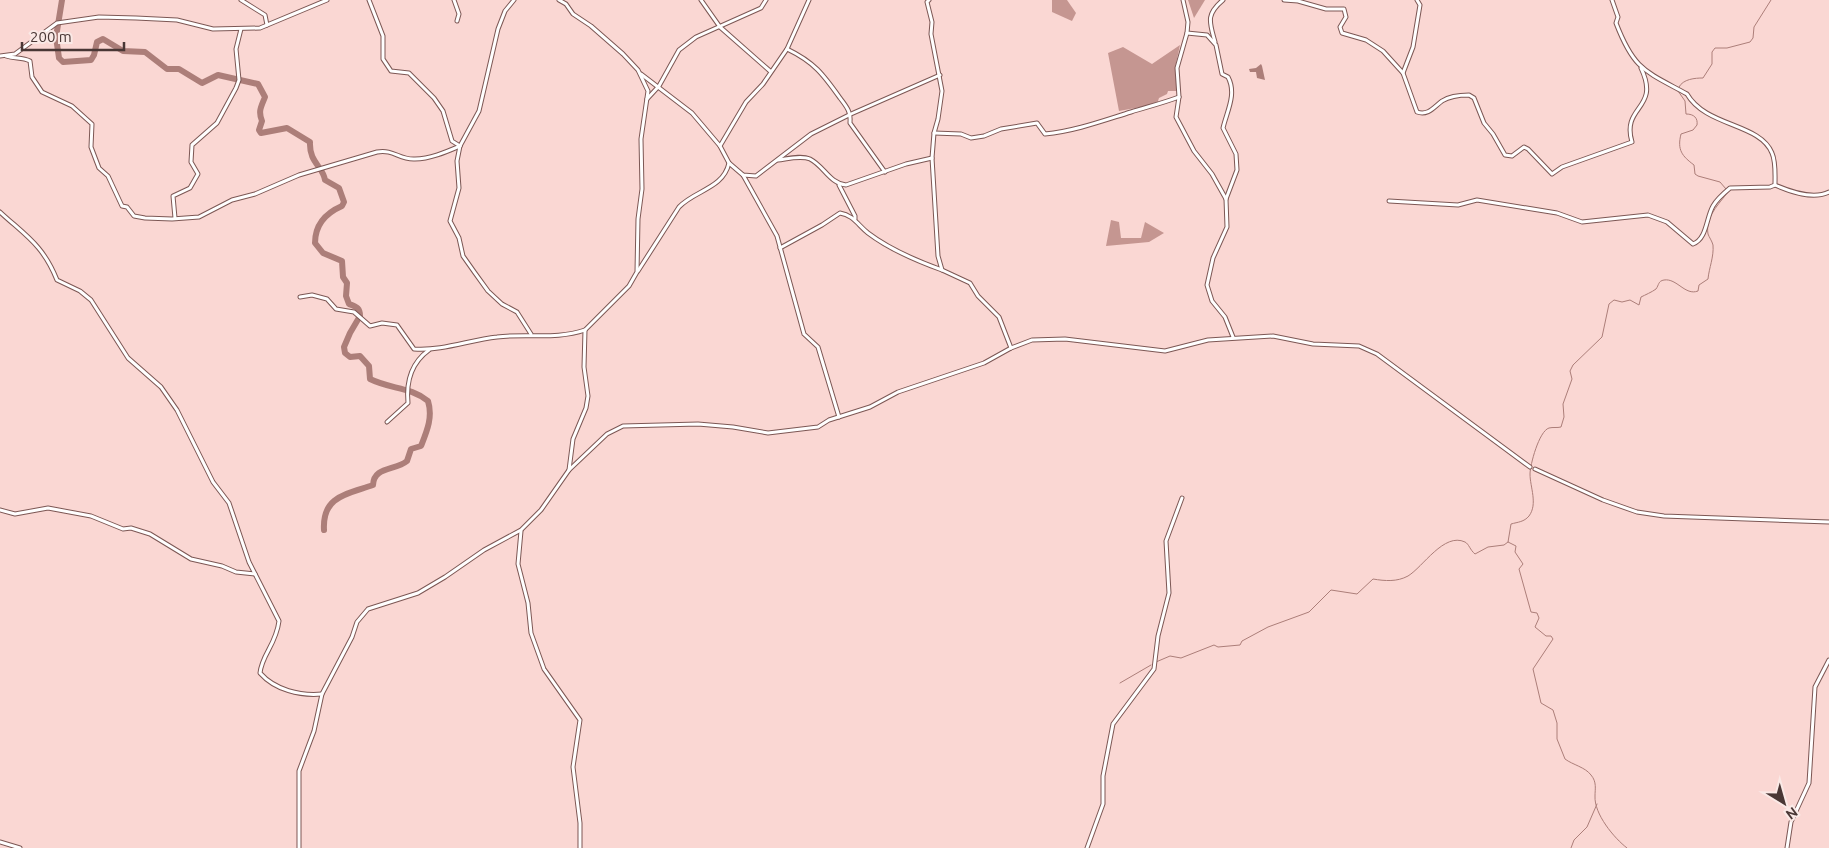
<svg xmlns="http://www.w3.org/2000/svg" width="1829" height="848" font-family="Ubuntu,sans-serif">
<style>
.forest{fill:#c59691}
.water{fill:#ac7e79}
.lines{fill:none;stroke-linecap:round;stroke-linejoin:round}
.stream{stroke:#ac7e79;stroke-width:1}
.river{stroke:#ac7e79;stroke-width:6}
.minor-casing{stroke:#7c5754;stroke-width:5}
.minor{stroke:#fff;stroke-width:3}
</style>
<rect width="100%" height="100%" fill="#fad7d3"/>
<!-- forest -->
<g class="forest">
<path d="M 1052,0 L 1067,0 L 1076,13 L 1072,21 L 1052,12 Z"/>
<path d="M 1188,0 L 1205,0 L 1194,18 Z"/>
<path d="M 1180,45 L 1175,68 L 1177,91 L 1168,91 L 1167,94 L 1159,98 L 1157,104 L 1119,111 L 1108,53 L 1123,47 L 1152,64 Z"/>
<path d="M 1111,220 L 1119,222 L 1121,238 L 1141,238 L 1145,222 L 1164,233 L 1149,242 L 1106,246 Z"/>
</g>
<!-- water -->
<path class="water" d="M 1261,64 L 1262,66 L 1265,80 L 1257,78 L 1256,72 L 1250,72 L 1249,69 L 1256,68 Z"/>
<g class="lines">
<!-- stream -->
<g class="stream">
<path d="M 1679,87 C 1683,79 1695,78 1703,78 L 1712,64 L 1712,52 L 1715,48 L 1727,48 L 1750,42 L 1753,38 L 1754,27 L 1771,0"/>
<path d="M 1678,91 L 1685,101 L 1686,114 C 1694,114 1698,118 1697,125 L 1693,130 L 1681,134 C 1677,150 1682,156 1694,165 L 1695,174 L 1698,176 L 1720,182 L 1726,189"/>
<path d="M 1156,662 L 1170,656 L 1181,658 L 1214,645 L 1218,647 L 1240,645 L 1242,641 L 1268,627 L 1309,612 L 1331,590 L 1357,594 L 1373,579 C 1385,581 1397,582 1408,576 C 1423,567 1444,532 1465,542 C 1469,544 1470,550 1475,554 L 1488,547 L 1504,545 L 1508,542"/>
<path d="M 1120,683 L 1151,665"/>
<path d="M 1571,848 L 1574,840 L 1587,827 L 1597,804"/>
<path d="M 1627,848 C 1614,838 1594,814 1595,796 C 1595,789 1597,782 1591,775 C 1585,767 1573,765 1565,759 L 1557,739 L 1557,723 L 1553,710 L 1541,703 L 1533,669 L 1553,639 L 1551,636 L 1546,636 L 1535,627 L 1539,618 L 1537,613 L 1531,612 L 1519,569 L 1523,564 L 1515,552 L 1516,546 L 1508,542 L 1511,524 C 1518,522 1524,522 1529,516 C 1538,504 1530,487 1530,474 C 1530,465 1539,431 1549,428 C 1553,427 1557,428 1561,427 L 1564,417 L 1563,404 L 1572,379 L 1570,371 L 1573,365 L 1602,337 L 1609,304 L 1614,300 L 1622,302 L 1630,300 L 1639,305 L 1641,297 C 1645,295 1652,292 1656,289 C 1659,285 1658,281 1664,280 C 1677,278 1685,296 1698,291 L 1699,285 L 1708,279 C 1709,268 1714,257 1713,245 C 1712,241 1709,237 1708,234 C 1705,217 1719,204 1728,192"/>
</g>
<!-- river -->
<path class="river" d="M 62,0 L 56,37 L 59,58 L 63,62 L 91,60 L 94,55 L 97,42 L 103,39 L 123,51 L 145,52 L 167,69 L 179,69 L 202,83 L 218,75 L 258,84 L 265,97 C 261,107 258,111 262,121 L 259,130 L 261,133 L 287,128 L 310,142 C 309,163 323,166 325,180 L 339,188 L 344,202 L 342,206 C 326,213 315,225 315,243 L 323,253 L 342,261 L 343,277 L 347,283 L 346,296 L 349,304 C 357,307 360,308 360,316 L 350,333 L 344,347 L 345,353 L 350,357 L 360,356 L 369,366 L 370,379 C 390,389 411,387 428,401 C 433,417 427,431 421,446 L 411,449 L 407,461 C 395,471 374,466 373,485 C 347,494 322,496 324,530"/>
<defs>
<g id="minor">
<path d="M 241,0 L 265,15 L 267,25"/>
<path d="M 369,0 L 383,36 L 383,59 L 391,71 L 409,73 L 434,98 L 443,111 L 452,141 L 460,146"/>
<path d="M 454,0 L 459,14 L 457,21"/>
<path d="M 514,0 L 505,11 L 498,29 L 479,111 L 460,146 L 457,161 L 459,188 L 450,221 L 459,238 L 463,256 L 475,273 L 488,291 L 502,304 L 517,312 L 531,334"/>
<path d="M 701,0 L 720,27 L 770,71"/>
<path d="M 929,0 L 927,2 L 932,22 L 931,34 L 942,91 L 938,119 L 934,133 L 932,158 L 938,256 L 942,270 L 970,283 L 978,296 L 999,317 L 1011,348"/>
<path d="M 1183,0 L 1188,22 L 1187,33 L 1207,35 L 1216,45 L 1222,74 L 1228,77 C 1237,94 1227,111 1223,128 L 1236,154 L 1237,170 L 1226,199 L 1227,227 L 1213,258 L 1207,285 L 1212,301 L 1225,317 L 1233,337"/>
<path d="M 1284,0 L 1298,1 L 1326,9 L 1344,9 L 1346,17 L 1340,27 L 1342,33 L 1366,40 L 1383,51 L 1403,73"/>
<path d="M 1417,0 L 1420,5 L 1413,47 L 1403,73 L 1417,112 C 1428,116 1434,107 1442,101 C 1450,96 1460,95 1469,95 L 1474,98 L 1484,123 L 1493,134 L 1505,155 L 1512,156 L 1524,147 L 1528,149 L 1552,174 L 1562,167 L 1632,142 C 1621,105 1661,110 1641,68"/>
<path d="M 1612,0 L 1618,17 L 1616,23 C 1634,70 1645,71 1687,94 C 1706,127 1760,123 1772,153 C 1776,162 1775,175 1775,185 C 1791,192 1813,200 1829,192"/>
<path d="M 1187,33 L 1177,68 L 1179,97 L 1176,117 L 1194,151 L 1212,174 L 1226,199"/>
<path d="M 1215,42 C 1210,23 1205,15 1223,0"/>
<path d="M 787,49 C 814,62 823,74 840,98 C 847,107 851,112 850,123 L 885,172"/>
<path d="M 0,56 L 15,54 L 57,23 L 99,17 L 136,18 L 177,20 L 213,29 L 260,28 L 327,0"/>
<path d="M 6,56 C 15,59 22,57 30,61 L 32,77 L 42,92 L 72,106 L 92,124 L 91,147 L 99,168 L 108,176 L 122,206 L 127,207 L 134,216 L 145,218 L 172,219 L 199,217 L 232,200 L 255,194 L 299,175 L 377,152 C 394,149 399,160 415,159 C 430,159 446,152 460,146"/>
<path d="M 641,74 L 692,113 L 720,146"/>
<path d="M 647,99 L 659,86 L 679,50 L 696,37 L 761,8 L 766,0"/>
<path d="M 934,133 L 961,134 L 971,138 L 984,136 L 1001,129 L 1037,123 L 1045,134 C 1075,131 1102,121 1131,112 C 1147,107 1163,103 1179,97"/>
<path d="M 778,160 C 787,159 801,155 810,159 C 824,166 829,183 846,185 L 906,164 L 932,158"/>
<path d="M 729,163 L 743,175 L 756,176 L 811,134 L 851,114 L 940,75"/>
<path d="M 743,175 L 777,236 L 804,334 L 818,347 L 839,417"/>
<path d="M 839,185 L 855,216 L 855,219"/>
<path d="M 1389,201 L 1458,205 L 1477,200 L 1557,213 L 1582,222 L 1648,215 L 1667,222 L 1693,244 C 1707,239 1706,218 1713,206 C 1717,199 1724,193 1730,188 L 1770,187 L 1775,185"/>
<path d="M 0,212 C 26,236 43,245 57,280 L 80,291 L 91,300 L 128,358 L 161,387 L 177,410 L 213,482 L 229,503 L 249,562 L 279,621 C 276,645 262,654 260,673 C 275,690 300,696 322,694"/>
<path d="M 175,218 L 173,196 L 190,188 L 198,174 L 191,162 L 192,145 L 217,123 L 236,88 L 239,80 L 236,49 L 241,29"/>
<path d="M 780,248 L 822,225 L 840,213 C 853,215 858,225 868,233 C 889,249 917,261 942,270"/>
<path d="M 638,271 L 679,207 C 695,190 723,189 729,163 L 720,146 L 746,102 L 763,84 L 787,49 L 809,0"/>
<path d="M 300,297 L 312,295 L 327,299 L 336,309 L 354,312 L 370,326 L 382,323 L 397,325 L 414,349 C 443,351 469,340 497,337 C 527,333 556,340 585,330"/>
<path d="M 387,422 L 408,403 C 406,382 411,363 429,350"/>
<path d="M 1535,469 L 1603,500 L 1637,512 L 1664,516 L 1829,522"/>
<path d="M 569,470 L 607,434 L 623,426 L 698,424 L 733,427 L 768,433 L 818,427 L 829,420 L 870,407 L 898,392 L 984,363 L 1011,348 L 1032,340 L 1065,339 L 1165,351 L 1208,340 L 1273,336 L 1313,344 L 1359,346 L 1377,354 L 1530,467"/>
<path d="M 0,510 L 15,514 L 48,508 L 91,516 L 123,529 L 131,528 L 150,534 L 191,559 L 222,566 L 236,572 L 255,574"/>
<path d="M 521,531 L 518,564 L 528,603 L 531,633 L 544,669 L 580,720 L 573,767 L 580,823 L 580,848"/>
<path d="M 0,842 L 20,848"/>
<path d="M 299,848 L 299,771 L 314,731 L 322,694 L 352,637 L 357,622 L 368,609 L 418,593 L 445,577 L 484,550 L 521,530 L 541,510 L 569,470 L 573,439 L 586,408 L 588,396 L 584,367 L 585,330 L 629,286 L 637,272 L 638,219 L 642,189 L 641,139 L 648,91 L 638,70 L 623,54 L 591,26 L 573,14 L 566,4 L 559,0"/>
<path d="M 1087,848 L 1103,804 L 1103,776 L 1113,724 L 1154,669 L 1158,636 L 1169,593 L 1166,541 L 1182,498"/>
<path d="M 1787,848 L 1791,822 L 1809,783 L 1815,687 L 1829,660"/>
</g>
</defs>
<!-- minor casing -->
<use href="#minor" class="minor-casing"/>
<!-- minor -->
<use href="#minor" class="minor"/>
</g>
<!-- north arrow -->
<g transform="translate(1784 803) rotate(143)" stroke="#fae9e6" stroke-width="4" paint-order="stroke">
<path d="M0-4L9 19L0 12L-9 19Z" fill="#493735"/>
<text y="-8" font-size="14" font-weight="bold" text-anchor="middle" fill="#493735">N</text>
</g>
<!-- scale -->
<path d="M22 42v8h102v-8" fill="none" stroke="#493735" stroke-width="2.5"/>
<text x="30" y="42" font-size="15" fill="#493735" stroke="#fae9e6" stroke-width="4" paint-order="stroke">200 m</text>
</svg>
